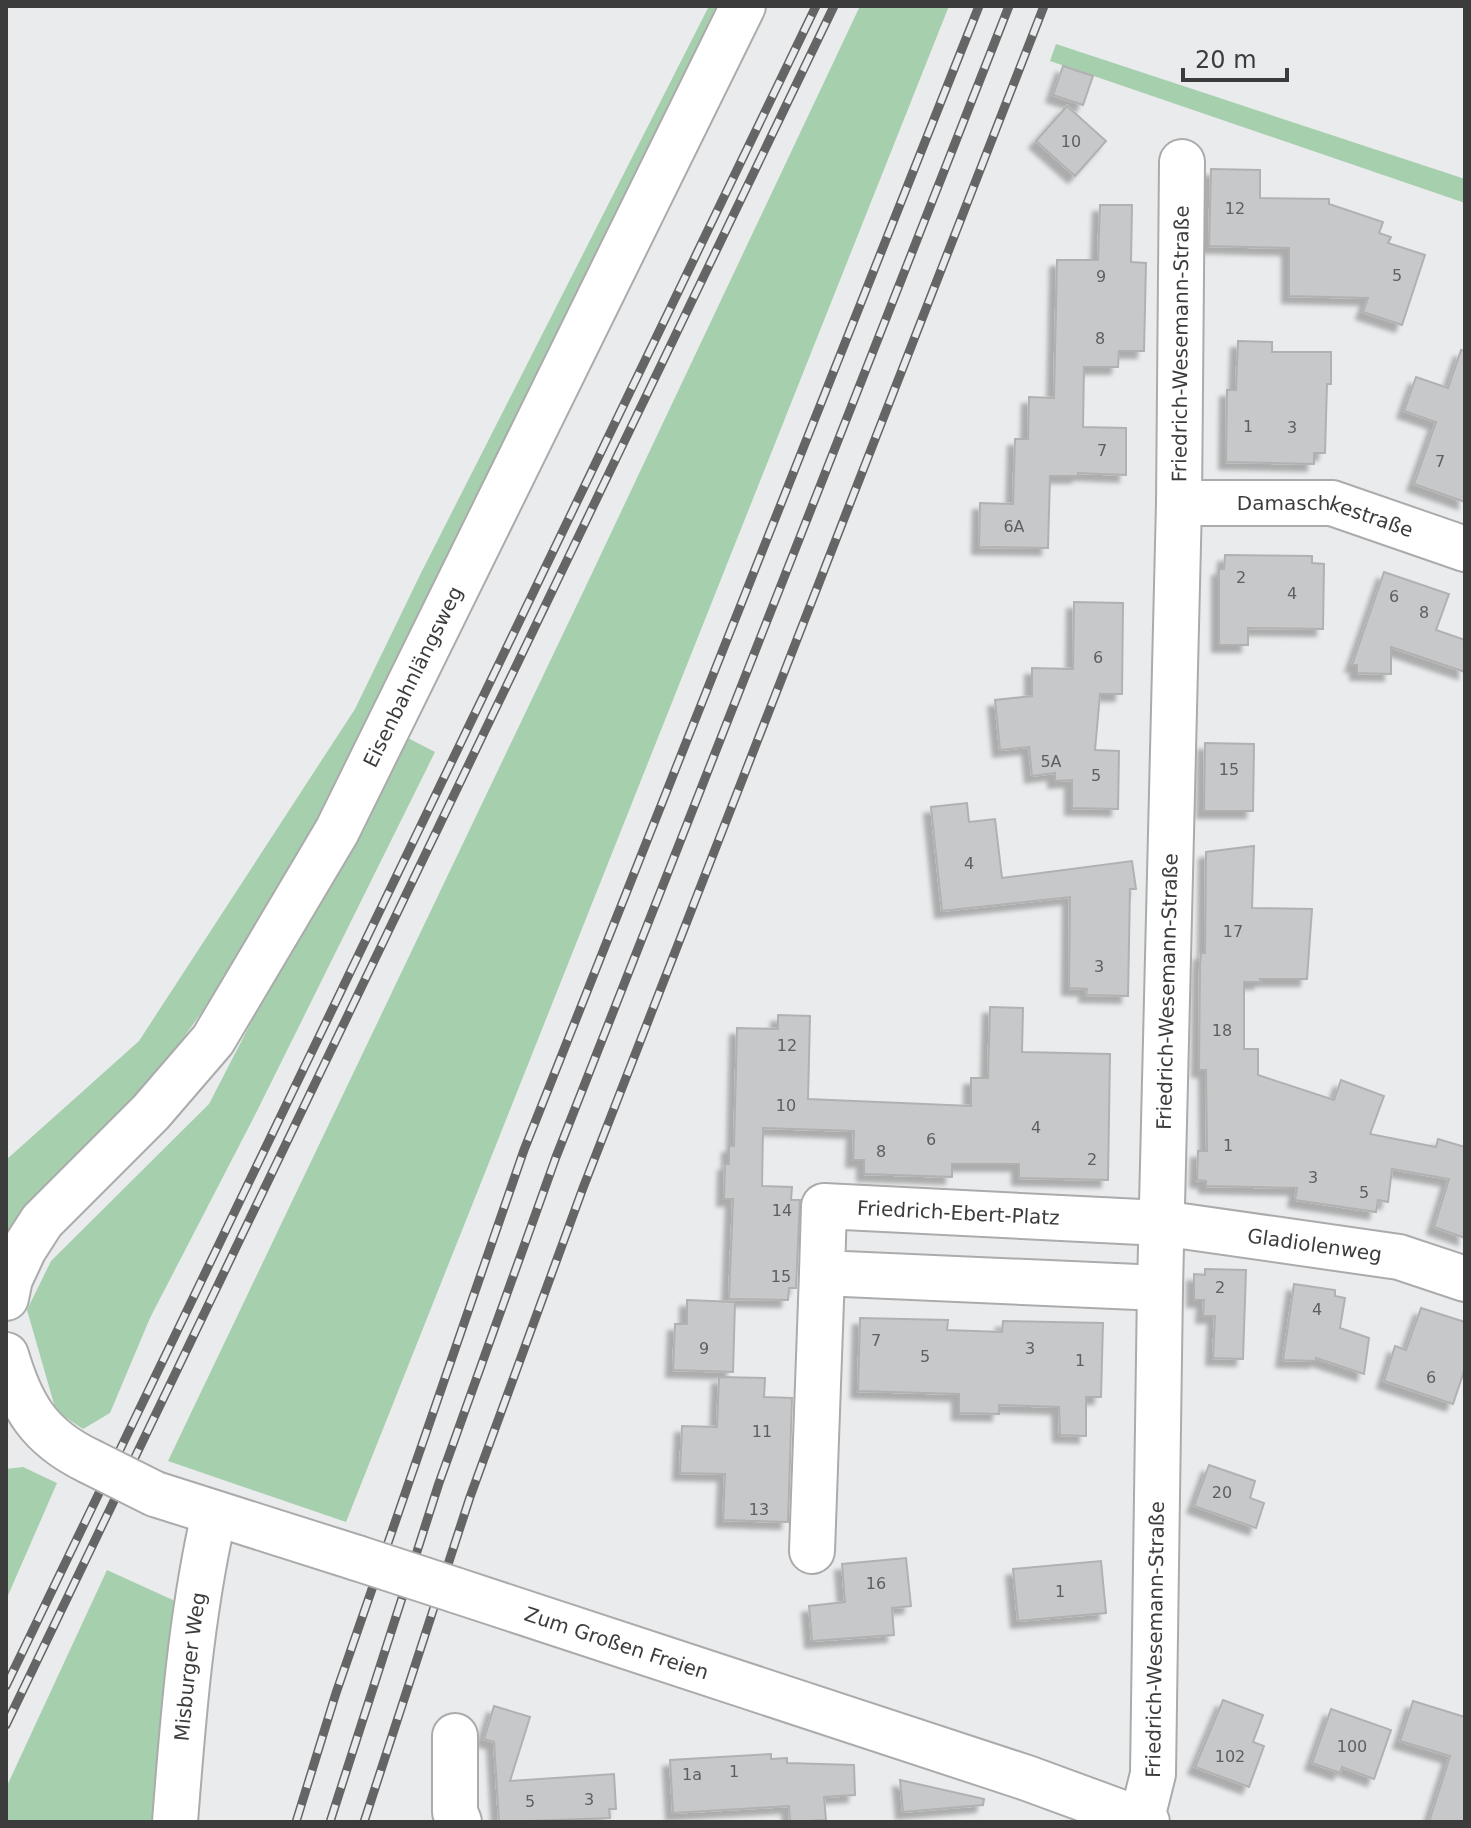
<svg xmlns="http://www.w3.org/2000/svg" width="1471" height="1828" font-family="'DejaVu Sans',sans-serif">
<style>
.green{fill:#a6cfae}
.building{fill:#c7c8c9;stroke:#b1b1b2;stroke-width:2;filter:url(#shadow)}
.lines{fill:none;stroke-linecap:round;stroke-linejoin:round}
.minor-casing{stroke:#ababac;stroke-width:48}
.minor{stroke:#fff;stroke-width:44}
.rail-casing{stroke:#656565;stroke-width:9}
.rail{stroke:#eaebec;stroke-width:6;stroke-dasharray:18;stroke-linecap:butt}
.minor-bridge-casing{stroke:#ababac;stroke-width:48;stroke-linecap:butt}
.minor-bridge{stroke:#fff;stroke-width:44}
.labels{text-anchor:middle;stroke-width:8;stroke-linejoin:round;paint-order:stroke}
.number-label{font-size:16px;fill:#5f5f5f}
.street-label{font-size:20px;fill:#3c3c3c;stroke:#eaebec}
</style>
<defs>
<filter id="shadow"><feDropShadow dx="-7" dy="7" stdDeviation="2" flood-color="#0004"/></filter>
</defs>
<rect width="100%" height="100%" fill="#eaebec"/>
<!-- green -->
<g class="green">
<path d="M 709,6 L 729,6 L 403,668 L 252,942 L 131,1111 L 6,1243 L 6,1160 L 139,1041 L 355,709 L 421,573 Z"/>
<path d="M 860,6 L 949,6 L 346,1522 L 168,1461 L 585,588 Z"/>
<path d="M 1056,44 L 1465,179 L 1465,203 L 1050,61 Z"/>
<path d="M 400,734 L 435,752 L 255,1115 L 150,1318 L 110,1413 L 83,1429 L 56,1411 L 27,1310 L 51,1261 L 209,1104 Z"/>
<path d="M 23,1467 L 57,1483 L 6,1600 L 6,1469 Z"/>
<path d="M 107,1570 L 175,1601 L 159,1822 L 6,1822 L 6,1788 Z"/>
</g>
<!-- building -->
<g class="building">
<path d="M 1063,66 L 1093,76 L 1083,105 L 1053,95 Z"/>
<path d="M 1067,106 L 1106,141 L 1075,176 L 1036,141 Z"/>
<path d="M 1211,169 L 1260,170 L 1260,198 L 1329,199 L 1329,204 L 1383,222 L 1379,233 L 1391,237 L 1388,243 L 1425,255 L 1402,325 L 1363,312 L 1368,298 L 1289,296 L 1289,248 L 1209,246 Z"/>
<path d="M 1100,205 L 1132,205 L 1131,262 L 1146,263 L 1144,351 L 1119,351 L 1118,367 L 1084,367 L 1083,427 L 1126,428 L 1126,475 L 1078,473 L 1078,476 L 1050,476 L 1048,548 L 979,547 L 980,503 L 1013,504 L 1015,439 L 1028,439 L 1029,397 L 1054,398 L 1057,260 L 1098,260 Z"/>
<path d="M 1238,341 L 1272,342 L 1272,352 L 1331,352 L 1331,384 L 1327,384 L 1325,453 L 1314,453 L 1314,464 L 1226,462 L 1227,390 L 1236,390 Z"/>
<path d="M 1461,350 L 1465,351 L 1465,502 L 1414,484 L 1436,422 L 1404,411 L 1416,377 L 1448,388 Z"/>
<path d="M 1225,555 L 1312,556 L 1312,563 L 1324,564 L 1323,629 L 1248,628 L 1248,645 L 1219,645 L 1219,569 L 1224,569 Z"/>
<path d="M 1384,572 L 1449,594 L 1436,630 L 1465,640 L 1465,672 L 1391,647 L 1391,674 L 1357,673 L 1357,665 L 1352,665 Z"/>
<path d="M 1074,602 L 1123,603 L 1122,694 L 1100,694 L 1095,750 L 1119,751 L 1118,809 L 1072,808 L 1072,780 L 1055,781 L 1055,773 L 1032,776 L 1029,747 L 1000,750 L 995,700 L 1032,696 L 1032,668 L 1073,669 Z"/>
<path d="M 1205,743 L 1254,744 L 1253,811 L 1204,811 Z"/>
<path d="M 967,803 L 969,822 L 995,819 L 1002,878 L 1132,861 L 1136,889 L 1130,889 L 1128,996 L 1086,995 L 1087,989 L 1069,988 L 1070,897 L 942,911 L 931,807 Z"/>
<path d="M 1254,846 L 1252,908 L 1312,909 L 1307,979 L 1260,979 L 1261,982 L 1244,982 L 1244,1049 L 1258,1049 L 1258,1075 L 1334,1100 L 1341,1080 L 1384,1096 L 1370,1134 L 1436,1147 L 1438,1139 L 1465,1147 L 1465,1238 L 1434,1227 L 1449,1179 L 1392,1169 L 1388,1202 L 1378,1200 L 1376,1212 L 1295,1200 L 1297,1188 L 1206,1186 L 1206,1181 L 1197,1180 L 1198,1151 L 1207,1151 L 1206,1070 L 1199,1070 L 1200,966 L 1201,953 L 1205,953 L 1206,852 Z"/>
<path d="M 990,1007 L 1023,1008 L 1022,1052 L 1110,1054 L 1108,1180 L 1019,1178 L 1019,1164 L 952,1164 L 952,1177 L 864,1174 L 864,1160 L 853,1160 L 854,1131 L 763,1128 L 762,1186 L 792,1187 L 791,1200 L 800,1200 L 796,1288 L 789,1288 L 788,1300 L 729,1299 L 733,1199 L 724,1199 L 725,1164 L 729,1164 L 729,1146 L 734,1146 L 737,1028 L 778,1029 L 778,1015 L 810,1016 L 808,1099 L 971,1106 L 971,1078 L 988,1078 Z"/>
<path d="M 1205,1269 L 1246,1270 L 1243,1359 L 1213,1358 L 1215,1316 L 1203,1316 L 1204,1300 L 1194,1300 L 1194,1274 L 1205,1275 Z"/>
<path d="M 1294,1284 L 1335,1290 L 1335,1296 L 1345,1298 L 1340,1328 L 1369,1338 L 1364,1374 L 1316,1358 L 1316,1361 L 1283,1360 Z"/>
<path d="M 687,1300 L 735,1302 L 733,1372 L 673,1370 L 675,1324 L 687,1324 Z"/>
<path d="M 1421,1308 L 1465,1322 L 1465,1368 L 1453,1404 L 1384,1381 L 1395,1346 L 1406,1350 Z"/>
<path d="M 860,1318 L 948,1320 L 947,1330 L 1002,1332 L 1003,1321 L 1103,1323 L 1101,1397 L 1086,1397 L 1086,1436 L 1060,1435 L 1059,1407 L 999,1405 L 999,1414 L 959,1413 L 959,1394 L 858,1391 Z"/>
<path d="M 719,1377 L 765,1378 L 764,1397 L 792,1398 L 788,1522 L 723,1520 L 725,1474 L 680,1473 L 682,1426 L 717,1427 Z"/>
<path d="M 1209,1465 L 1255,1481 L 1250,1498 L 1264,1503 L 1256,1528 L 1194,1506 Z"/>
<path d="M 906,1558 L 911,1606 L 892,1608 L 894,1635 L 812,1641 L 809,1606 L 845,1602 L 842,1564 Z"/>
<path d="M 1101,1561 L 1106,1613 L 1018,1621 L 1013,1569 Z"/>
<path d="M 1223,1700 L 1263,1715 L 1253,1742 L 1264,1746 L 1249,1787 L 1195,1767 Z"/>
<path d="M 1413,1701 L 1465,1717 L 1465,1822 L 1429,1822 L 1450,1756 L 1400,1741 Z"/>
<path d="M 494,1706 L 530,1717 L 510,1781 L 614,1774 L 616,1809 L 609,1809 L 610,1818 L 499,1822 L 494,1742 L 484,1739 Z"/>
<path d="M 1331,1709 L 1391,1730 L 1374,1779 L 1342,1767 L 1340,1773 L 1312,1763 Z"/>
<path d="M 771,1754 L 771,1759 L 787,1758 L 787,1763 L 854,1765 L 855,1795 L 824,1797 L 826,1820 L 790,1822 L 789,1806 L 673,1813 L 670,1760 Z"/>
<path d="M 900,1780 L 984,1799 L 983,1805 L 903,1812 Z"/>
</g>
<g class="lines">
<defs>
<g id="minor">
<path id="s1" d="M 1179,503 L 1332,503 L 1465,549"/>
<path id="s2" d="M 1160,1288 L 822,1273 L 824,1206 L 1161,1223 L 1399,1257 L 1465,1279"/>
<path id="s3" d="M 6,1298 L 10,1279 L 24,1249 L 42,1221 L 151,1112 L 213,1040 L 337,831 L 743,6"/>
<path d="M 6,1355 C 21,1406 39,1437 89,1461"/>
<path d="M 155,1494 L 357,1558"/>
<path d="M 812,1551 L 822,1273"/>
<path id="s4" d="M 455,1590 L 1027,1778 L 1147,1822"/>
<path d="M 455,1736 L 455,1812 L 459,1822"/>
<path id="s5" d="M 175,1822 C 183,1718 191,1615 214,1514"/>
<path id="s6" d="M 1141,1822 L 1153,1774 L 1160,1288 L 1179,503 L 1182,162"/>
</g>
</defs>
<!-- minor casing -->
<use href="#minor" class="minor-casing"/>
<!-- minor -->
<use href="#minor" class="minor"/>
<defs>
<g id="rail">
<path d="M 6,1686 L 816,6"/>
<path d="M 6,1725 L 834,6"/>
<path d="M 296,1822 L 336,1693 L 524,1150 L 979,6"/>
<path d="M 330,1822 L 439,1483 L 556,1157 L 1009,6"/>
<path d="M 364,1822 L 470,1497 L 583,1188 L 1044,6"/>
</g>
</defs>
<!-- rail casing -->
<use href="#rail" class="rail-casing"/>
<!-- rail -->
<use href="#rail" class="rail"/>
<defs>
<g id="minor-bridge">
<path d="M 89,1461 L 155,1494"/>
<path d="M 357,1558 L 455,1590"/>
</g>
</defs>
<!-- minor-bridge casing -->
<use href="#minor-bridge" class="minor-bridge-casing"/>
<!-- minor-bridge -->
<use href="#minor-bridge" class="minor-bridge"/>
</g>
<g class="labels">
<!-- number labels -->
<g class="number-label">
<text x="1071" y="147">10</text>
<text x="1235" y="214">12</text>
<text x="1397" y="281">5</text>
<text x="1101" y="282">9</text>
<text x="1100" y="344">8</text>
<text x="1248" y="432">1</text>
<text x="1292" y="433">3</text>
<text x="1102" y="456">7</text>
<text x="1440" y="467">7</text>
<text x="1014" y="532">6A</text>
<text x="1241" y="583">2</text>
<text x="1292" y="599">4</text>
<text x="1394" y="602">6</text>
<text x="1424" y="618">8</text>
<text x="1098" y="663">6</text>
<text x="1051" y="767">5A</text>
<text x="1229" y="775">15</text>
<text x="1096" y="781">5</text>
<text x="969" y="869">4</text>
<text x="1233" y="937">17</text>
<text x="1099" y="972">3</text>
<text x="1222" y="1036">18</text>
<text x="787" y="1051">12</text>
<text x="786" y="1111">10</text>
<text x="1036" y="1133">4</text>
<text x="931" y="1145">6</text>
<text x="1228" y="1151">1</text>
<text x="881" y="1157">8</text>
<text x="1092" y="1165">2</text>
<text x="1313" y="1183">3</text>
<text x="1364" y="1198">5</text>
<text x="782" y="1216">14</text>
<text x="781" y="1282">15</text>
<text x="1220" y="1293">2</text>
<text x="1317" y="1315">4</text>
<text x="876" y="1346">7</text>
<text x="704" y="1354">9</text>
<text x="1030" y="1354">3</text>
<text x="925" y="1362">5</text>
<text x="1080" y="1366">1</text>
<text x="1431" y="1383">6</text>
<text x="762" y="1437">11</text>
<text x="1222" y="1498">20</text>
<text x="759" y="1515">13</text>
<text x="876" y="1589">16</text>
<text x="1060" y="1597">1</text>
<text x="1352" y="1752">100</text>
<text x="1230" y="1762">102</text>
<text x="734" y="1777">1</text>
<text x="692" y="1780">1a</text>
<text x="589" y="1805">3</text>
<text x="530" y="1807">5</text>
</g>
<!-- street labels -->
<g class="street-label">
<text dy="7" stroke="none"><textPath href="#s6" startOffset="1480">Friedrich-Wesemann-Straße</textPath></text>
<text dy="7" stroke="none"><textPath href="#s1" startOffset="148">Damaschkestraße</textPath></text>
<text dy="7" stroke="none"><textPath href="#s3" startOffset="750">Eisenbahnlängsweg</textPath></text>
<text dy="7" stroke="none"><textPath href="#s6" startOffset="832">Friedrich-Wesemann-Straße</textPath></text>
<text dy="7" stroke="none"><textPath href="#s2" startOffset="540">Friedrich-Ebert-Platz</textPath></text>
<text dy="7" stroke="none"><textPath href="#s2" startOffset="898">Gladiolenweg</textPath></text>
<text dy="7" stroke="none"><textPath href="#s6" startOffset="184">Friedrich-Wesemann-Straße</textPath></text>
<text dy="7" stroke="none"><textPath href="#s4" startOffset="170">Zum Großen Freien</textPath></text>
<text dy="7" stroke="none"><textPath href="#s5" startOffset="156">Misburger Weg</textPath></text>
</g>
</g>
<!-- border -->
<rect width="1471" height="1828" fill="none" stroke="#3c3c3c" stroke-width="16"/>
<!-- scale -->
<path d="M1183 68v12h104v-12" fill="none" stroke="#3c3c3c" stroke-width="4"/>
<text x="1195" y="68" font-size="24" fill="#3c3c3c" stroke="#eaebec" stroke-width="6" paint-order="stroke">20 m</text>
</svg>
